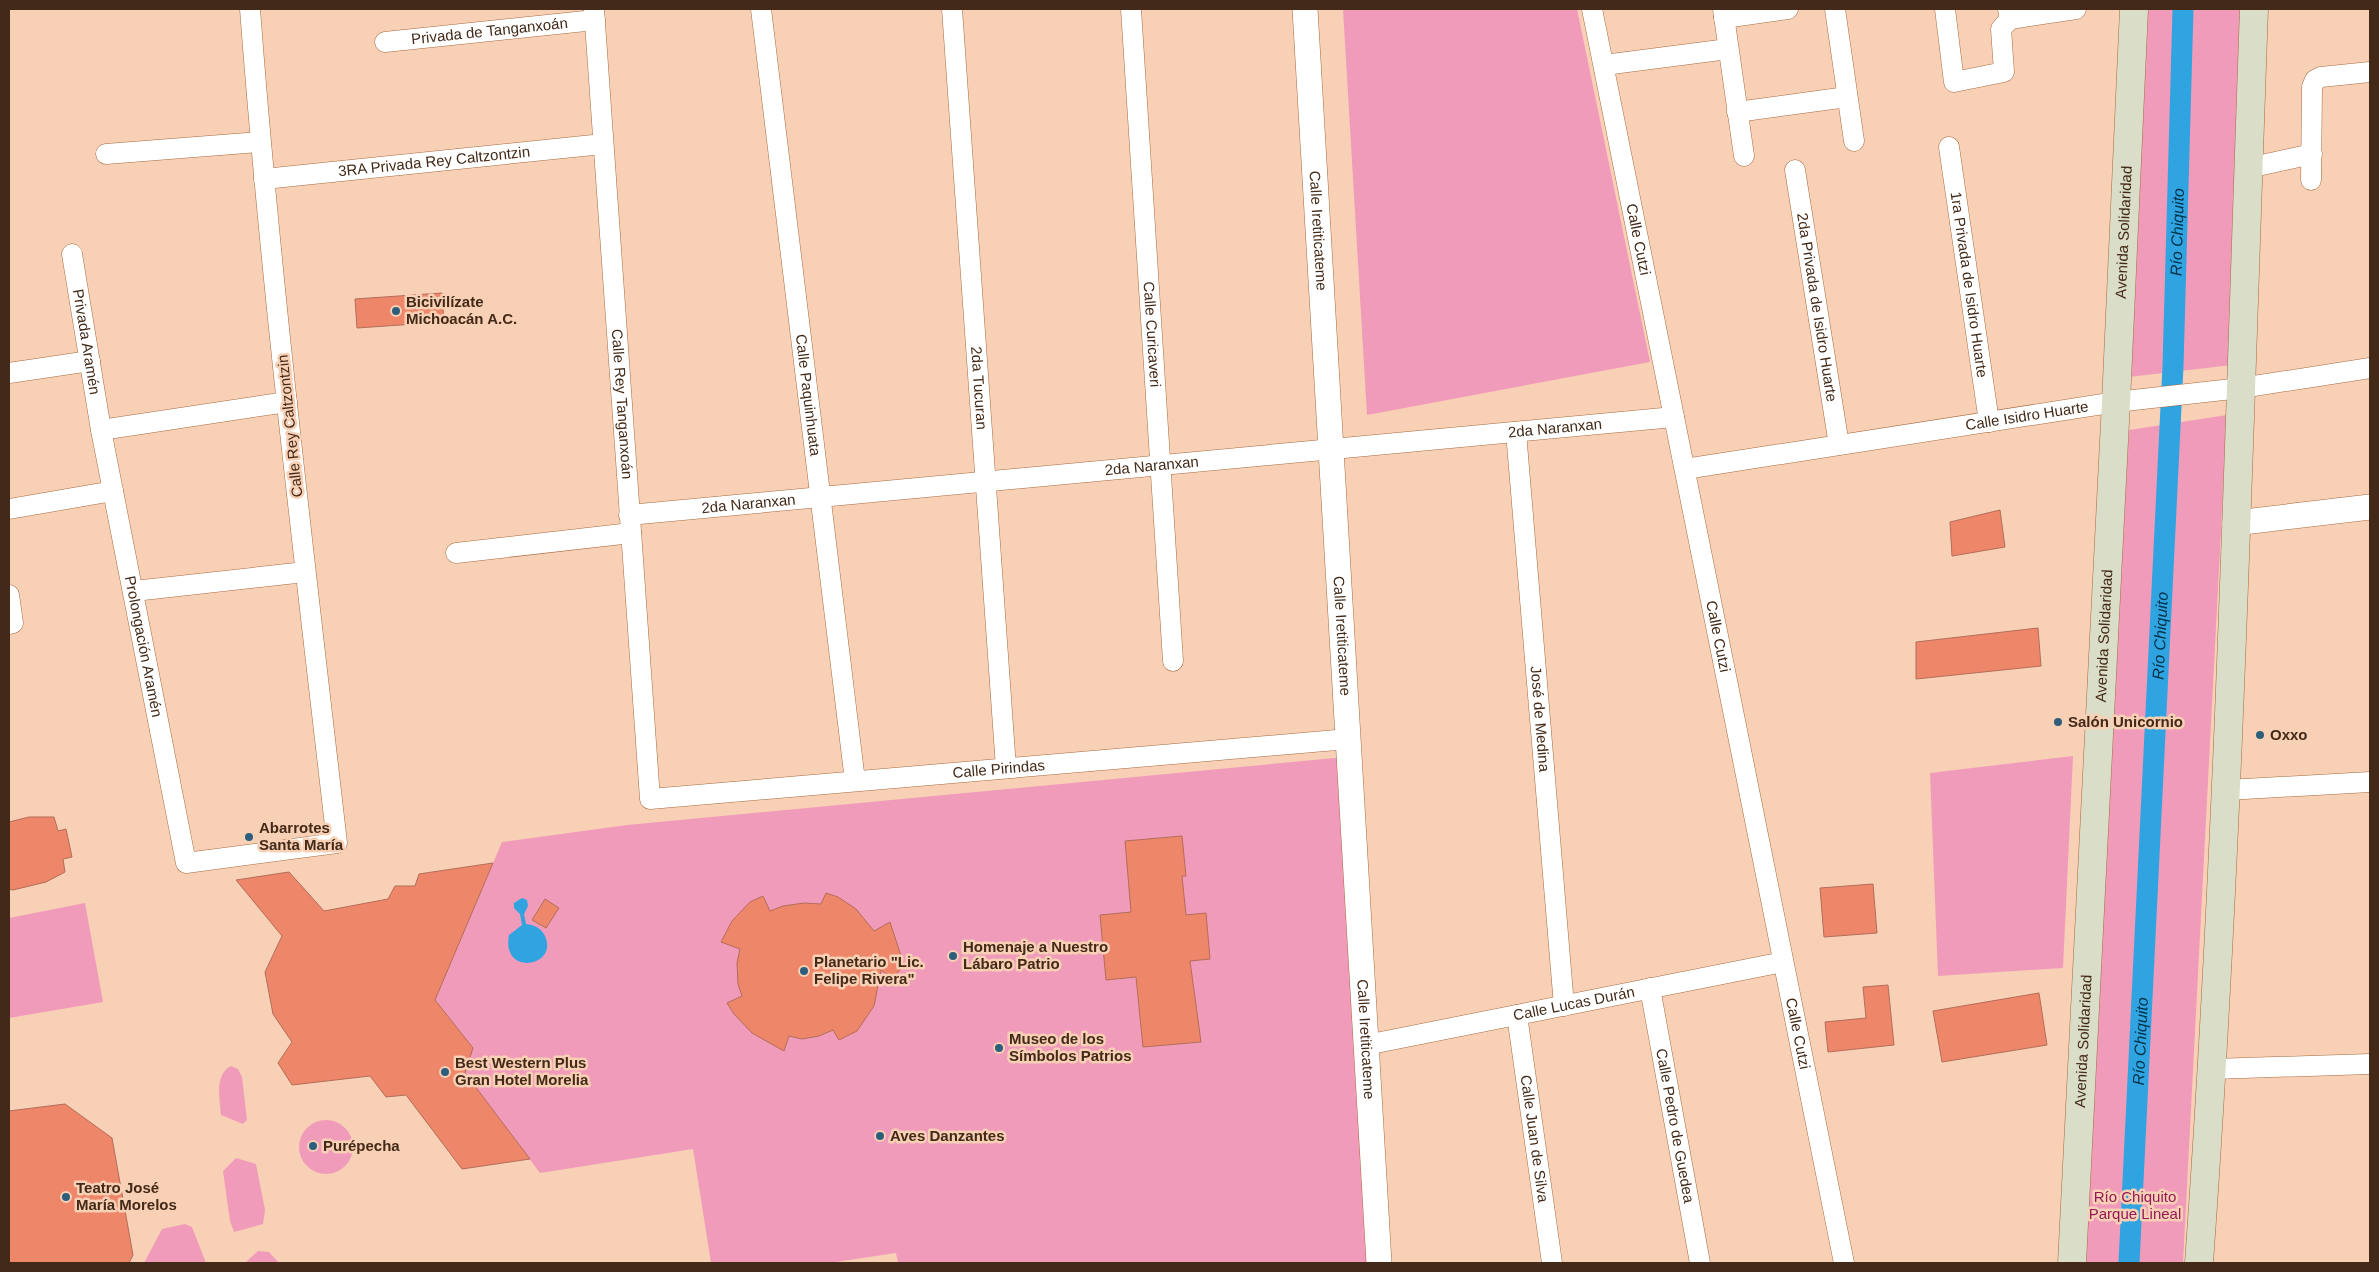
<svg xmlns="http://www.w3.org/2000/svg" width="2379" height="1272" font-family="Arial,sans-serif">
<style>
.green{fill:#f19bba}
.water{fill:#2fa4e0}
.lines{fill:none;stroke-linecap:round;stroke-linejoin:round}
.canal{stroke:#2fa4e0;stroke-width:21}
.building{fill:#ee876a;stroke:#b36d59}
.minor-casing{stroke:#a66b3f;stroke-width:21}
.tertiary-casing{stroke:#a66b3f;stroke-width:26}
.secondary-casing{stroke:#a66b3f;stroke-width:29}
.minor{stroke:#fff;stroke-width:20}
.tertiary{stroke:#fff;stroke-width:25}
.secondary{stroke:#daddc7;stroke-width:28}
.poi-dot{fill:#2d5f7c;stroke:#f8d0b5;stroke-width:2}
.labels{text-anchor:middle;stroke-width:5;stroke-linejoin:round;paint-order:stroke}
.street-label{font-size:15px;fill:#432a18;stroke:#f8d0b5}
.poi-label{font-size:15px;font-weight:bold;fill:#432a18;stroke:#f8d0b5;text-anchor:start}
.park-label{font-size:15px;fill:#931a56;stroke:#f8d0b5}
.water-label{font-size:16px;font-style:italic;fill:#003149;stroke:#f8d0b5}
</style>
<rect width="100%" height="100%" fill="#f8d0b5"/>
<!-- green -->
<g class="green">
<path d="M 1343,9 L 1577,9 L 1650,362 L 1367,415 Z"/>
<path d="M 2146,9 L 2248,9 L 2232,365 L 2129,377 Z"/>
<path d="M 2227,415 L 2183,1263 L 2081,1263 L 2129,430 Z"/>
<path d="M 2073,756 L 2063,968 L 1938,976 L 1930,773 Z"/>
<path d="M 1345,757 L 1367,1263 L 898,1263 L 896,1253 L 829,1263 L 711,1263 L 693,1149 L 540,1173 L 465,1073 L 472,1048 L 435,1000 L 502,842 L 627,825 Z"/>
<path d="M 85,903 L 103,1002 L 9,1018 L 9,918 Z"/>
<path d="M 231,1066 L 238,1069 L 242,1077 L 247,1120 L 243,1124 L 221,1115 C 220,1098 214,1075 231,1066 Z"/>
<circle cx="326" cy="1147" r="27"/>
<path d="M 236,1158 L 256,1164 L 265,1210 L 263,1224 L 234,1232 L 230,1221 L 223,1171 Z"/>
<path d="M 185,1224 L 192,1227 L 206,1263 L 144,1263 L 162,1229 Z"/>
<path d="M 258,1251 L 269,1252 L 279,1263 L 245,1263 Z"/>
</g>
<!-- water -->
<path class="water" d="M 522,898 L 527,900 L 528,906 L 524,914 L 526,924 C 535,925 541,928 545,936 C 559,967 501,977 509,935 L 522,925 L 520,914 L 514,908 L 514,903 Z"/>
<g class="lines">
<!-- canal -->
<path class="canal" id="s1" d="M 2129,1263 L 2173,366 L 2183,9"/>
</g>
<!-- building -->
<g class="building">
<path d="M 442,293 L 444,322 L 357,328 L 355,299 Z"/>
<path d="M 2000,510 L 2005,547 L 1952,556 L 1950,522 Z"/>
<path d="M 2038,628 L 2041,666 L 1916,679 L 1916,642 Z"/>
<path d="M 29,817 L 54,817 L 58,831 L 66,829 L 72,857 L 63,859 L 65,872 L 46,882 L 13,890 L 9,889 L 9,822 Z"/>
<path d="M 1182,836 L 1186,876 L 1182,876 L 1186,915 L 1206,913 L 1210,959 L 1190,961 L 1201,1042 L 1143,1047 L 1136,977 L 1106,980 L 1100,915 L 1131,912 L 1125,841 Z"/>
<path d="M 493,863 L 435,1000 L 473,1048 L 465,1073 L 530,1159 L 462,1169 L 406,1095 L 386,1097 L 370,1076 L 292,1085 L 278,1063 L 292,1042 L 273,1014 L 265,972 L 282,936 L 236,880 L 289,872 L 324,911 L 388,899 L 395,886 L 415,886 L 419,874 Z"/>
<path d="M 1873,884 L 1877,933 L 1824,937 L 1820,888 Z"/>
<path d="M 826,893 L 838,897 L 856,909 L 874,931 L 890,922 L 904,965 L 892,979 L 881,970 L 874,1006 L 857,1031 L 839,1040 L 833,1030 L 819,1036 L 802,1039 L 789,1036 L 784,1051 L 752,1033 L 734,1014 L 727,1003 L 742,996 L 738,984 L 737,963 L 740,949 L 721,942 L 732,921 L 750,902 L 763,896 L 770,911 L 783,906 L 804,903 L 821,904 Z"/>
<path d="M 545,899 L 559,908 L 546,928 L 532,920 Z"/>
<path d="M 1888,985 L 1894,1045 L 1828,1052 L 1825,1022 L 1866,1018 L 1863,987 Z"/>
<path d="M 2039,993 L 2047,1045 L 1942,1062 L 1933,1011 Z"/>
<path d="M 65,1104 L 112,1138 L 133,1255 L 129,1263 L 9,1263 L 9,1111 Z"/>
</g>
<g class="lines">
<defs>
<g id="minor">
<path id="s2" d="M 594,9 L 650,799 L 1348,739"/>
<path id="s3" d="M 761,9 L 855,781"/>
<path id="s4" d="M 952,9 L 1006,768"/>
<path id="s5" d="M 1131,9 L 1173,661"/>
<path id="s6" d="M 1592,9 L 1844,1263"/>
<path d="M 1723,9 L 1744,156"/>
<path d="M 1835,9 L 1854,141"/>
<path d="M 1945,9 L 1954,82 L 2004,72 L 2001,29 L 2010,19 L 2008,9"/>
<path d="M 1724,18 L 1788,9"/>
<path d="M 2010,19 L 2076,9"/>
<path id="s7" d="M 385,42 L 595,20"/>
<path d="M 1604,65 L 1728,49"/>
<path d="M 1737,112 L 1847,97"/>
<path id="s8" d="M 1949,147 L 1989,422"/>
<path d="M 106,154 L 260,142"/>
<path d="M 2248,168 L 2312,154"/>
<path id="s9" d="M 1795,170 L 1839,445"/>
<path id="s10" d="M 264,179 L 603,144"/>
<path d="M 2311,180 L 2312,87 L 2315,80 L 2321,77 L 2370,72"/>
<path id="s11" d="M 72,254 L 101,430 L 186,863 L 337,843 C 305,565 271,287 250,9"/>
<path d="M 9,373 L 90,361"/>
<path d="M 101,430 L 287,402"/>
<path id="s12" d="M 1516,432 L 1564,1006"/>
<path id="s13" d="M 1685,469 L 2116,402 L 2241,388 L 2370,368"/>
<path d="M 9,509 L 113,491"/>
<path id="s14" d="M 629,515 L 1674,417"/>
<path d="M 456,553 L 631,533"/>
<path d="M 134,591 L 305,572"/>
<path d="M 9,595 L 13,623 L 9,624"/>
<path d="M 2227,790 L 2370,782"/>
<path id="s15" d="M 1650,988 L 1700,1263"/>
<path id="s16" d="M 1517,1015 L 1552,1263"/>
<path id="s17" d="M 1366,1045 L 1783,962"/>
<path d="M 2213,1069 L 2370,1064"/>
</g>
<g id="tertiary">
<path id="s18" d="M 1305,9 L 1379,1263"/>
<path d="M 2235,523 L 2370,507"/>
</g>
<g id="secondary">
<path id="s19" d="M 2072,1263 L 2116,402 L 2134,9"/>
<path d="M 2199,1263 C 2229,846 2239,427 2254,9"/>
</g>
</defs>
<!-- minor casing -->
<use href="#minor" class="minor-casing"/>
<!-- tertiary casing -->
<use href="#tertiary" class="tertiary-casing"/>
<!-- secondary casing -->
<use href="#secondary" class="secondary-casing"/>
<!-- minor -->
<use href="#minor" class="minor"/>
<!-- tertiary -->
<use href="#tertiary" class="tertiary"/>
<!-- secondary -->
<use href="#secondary" class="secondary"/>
</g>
<!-- markers -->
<g class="poi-dot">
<circle cx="396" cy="311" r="5"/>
<circle cx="2058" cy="722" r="5"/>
<circle cx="2260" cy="735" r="5"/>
<circle cx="249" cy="837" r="5"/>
<circle cx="953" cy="956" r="5"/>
<circle cx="804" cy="971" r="5"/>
<circle cx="999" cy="1048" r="5"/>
<circle cx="445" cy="1072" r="5"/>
<circle cx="880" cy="1136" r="5"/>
<circle cx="313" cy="1146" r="5"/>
<circle cx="66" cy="1197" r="5"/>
</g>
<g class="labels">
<!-- street labels -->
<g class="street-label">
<text dy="5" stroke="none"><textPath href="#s7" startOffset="105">Privada de Tanganxoán</textPath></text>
<text dy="5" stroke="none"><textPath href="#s10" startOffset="171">3RA Privada Rey Caltzontzin</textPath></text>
<text dy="5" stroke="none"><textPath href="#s18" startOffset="222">Calle Iretiticateme</textPath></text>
<text dy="5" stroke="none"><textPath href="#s19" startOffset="1032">Avenida Solidaridad</textPath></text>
<text dy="5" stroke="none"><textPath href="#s6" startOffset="235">Calle Cutzi</textPath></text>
<text dy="5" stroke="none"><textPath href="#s8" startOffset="139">1ra Privada de Isidro Huarte</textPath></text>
<text dy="5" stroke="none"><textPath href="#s9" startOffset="139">2da Privada de Isidro Huarte</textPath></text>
<text dy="5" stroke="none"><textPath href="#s5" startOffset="326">Calle Curicaveri</textPath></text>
<text dy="5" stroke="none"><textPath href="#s11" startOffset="89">Privada Aramén</textPath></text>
<text dy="5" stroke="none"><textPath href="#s4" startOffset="380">2da Tucuran</textPath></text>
<text dy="5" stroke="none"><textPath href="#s3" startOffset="389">Calle Paquinhuata</textPath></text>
<text dy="5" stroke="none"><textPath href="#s2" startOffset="396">Calle Rey Tanganxoán</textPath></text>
<text dy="5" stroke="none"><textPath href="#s13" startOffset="346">Calle Isidro Huarte</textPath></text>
<text transform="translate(290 426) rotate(-96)" y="5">Calle Rey Caltzontzin</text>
<text dy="5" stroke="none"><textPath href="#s14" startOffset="930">2da Naranxan</textPath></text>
<text dy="5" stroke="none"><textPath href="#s14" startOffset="525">2da Naranxan</textPath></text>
<text dy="5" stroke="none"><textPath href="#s14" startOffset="120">2da Naranxan</textPath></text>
<text dy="5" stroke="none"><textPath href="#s18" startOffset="628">Calle Iretiticateme</textPath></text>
<text dy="5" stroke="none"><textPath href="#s6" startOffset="640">Calle Cutzi</textPath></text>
<text dy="5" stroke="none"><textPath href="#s19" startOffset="628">Avenida Solidaridad</textPath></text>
<text dy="5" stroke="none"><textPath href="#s11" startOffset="399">Prolongación Aramén</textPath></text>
<text dy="5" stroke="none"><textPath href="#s12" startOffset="288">José de Medina</textPath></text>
<text dy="5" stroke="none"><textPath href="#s2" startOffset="1142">Calle Pirindas</textPath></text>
<text dy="5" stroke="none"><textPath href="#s17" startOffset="212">Calle Lucas Durán</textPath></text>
<text dy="5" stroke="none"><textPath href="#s6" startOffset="1045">Calle Cutzi</textPath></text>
<text dy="5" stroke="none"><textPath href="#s18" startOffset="1032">Calle Iretiticateme</textPath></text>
<text dy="5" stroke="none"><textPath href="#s19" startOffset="222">Avenida Solidaridad</textPath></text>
<text dy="5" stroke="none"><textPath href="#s15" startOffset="140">Calle Pedro de Guedea</textPath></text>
<text dy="5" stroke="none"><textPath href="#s16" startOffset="125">Calle Juan de Silva</textPath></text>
</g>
<!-- poi labels -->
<g class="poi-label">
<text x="406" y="307">Bicivilízate<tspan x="406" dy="17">Michoacán A.C.</tspan></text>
<text x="2068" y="727">Salón Unicornio</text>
<text x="2270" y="740">Oxxo</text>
<text x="259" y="833">Abarrotes<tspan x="259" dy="17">Santa María</tspan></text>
<text x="963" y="952">Homenaje a Nuestro<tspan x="963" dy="17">Lábaro Patrio</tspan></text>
<text x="814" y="967">Planetario "Lic.<tspan x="814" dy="17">Felipe Rivera"</tspan></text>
<text x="1009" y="1044">Museo de los<tspan x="1009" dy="17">Símbolos Patrios</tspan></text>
<text x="455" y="1068">Best Western Plus<tspan x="455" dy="17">Gran Hotel Morelia</tspan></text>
<text x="890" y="1141">Aves Danzantes</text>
<text x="323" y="1151">Purépecha</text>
<text x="76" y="1193">Teatro José<tspan x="76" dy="17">María Morelos</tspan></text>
</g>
<!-- park labels -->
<g class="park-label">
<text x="2135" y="1202">Río Chiquito<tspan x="2135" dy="17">Parque Lineal</tspan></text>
</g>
<!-- water labels -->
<g class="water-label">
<text dy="6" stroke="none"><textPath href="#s1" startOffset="1032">Río Chiquito</textPath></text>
<text dy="6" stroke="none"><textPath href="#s1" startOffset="628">Río Chiquito</textPath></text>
<text dy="6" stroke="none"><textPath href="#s1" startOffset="222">Río Chiquito</textPath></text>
</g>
</g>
<!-- border -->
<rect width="2379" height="1272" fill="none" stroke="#432a18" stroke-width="20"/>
</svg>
